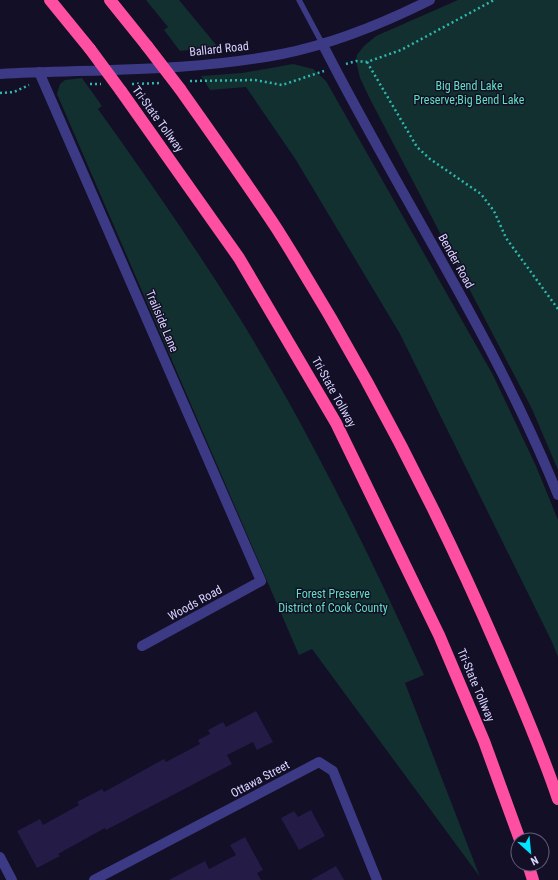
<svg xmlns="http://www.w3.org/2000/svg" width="558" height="880" font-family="'Roboto Condensed',sans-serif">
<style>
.green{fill:#12302f}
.building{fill:#241b47}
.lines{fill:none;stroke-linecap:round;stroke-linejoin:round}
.path{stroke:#2fb8b0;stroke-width:2.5;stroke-dasharray:2 3;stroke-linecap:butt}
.service{stroke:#3d3a85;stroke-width:5.5}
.minor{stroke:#3d3a85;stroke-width:10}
.tertiary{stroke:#3d3a85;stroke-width:10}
.motorway{stroke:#ff4fa3;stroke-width:12}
.motorway-bridge{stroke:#ff4fa3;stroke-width:12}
.labels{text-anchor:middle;stroke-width:3;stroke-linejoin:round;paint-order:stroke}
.street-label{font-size:12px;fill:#d9d4ff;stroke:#130f26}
.park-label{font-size:12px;fill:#5fe0c0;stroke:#130f26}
</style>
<rect width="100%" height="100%" fill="#130f26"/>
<!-- green -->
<g class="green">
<path d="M 146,0 L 179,0 L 217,46 L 180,51 L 164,30 L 168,27 Z"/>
<path d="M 458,0 L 558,0 L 558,470 L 532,409 L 370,99 L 360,78 L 356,61 L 357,55 L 364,46 L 376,36 Z"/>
<path d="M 293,64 L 313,69 L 326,81 L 493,375 L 536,466 L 558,520 L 558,657 L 552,642 L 400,334 L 296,160 L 246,87 L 210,90 L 201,76 L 242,73 Z"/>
<path d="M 82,78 L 102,106 L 98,109 C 149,180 198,251 244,325 C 312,437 370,555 424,675 L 405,683 L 480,877 L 312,649 L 299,655 L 57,94 L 60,84 L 65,80 Z"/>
</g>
<!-- building -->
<g class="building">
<path d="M 256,711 L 273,742 L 257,750 L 253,742 L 227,755 L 232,764 L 106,830 L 105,828 L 58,854 L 60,856 L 37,868 L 17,831 L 40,819 L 43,825 L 79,805 L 77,802 L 102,789 L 104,792 L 164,759 L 166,762 L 200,744 L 198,740 L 210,734 L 208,730 L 223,722 L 226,727 Z"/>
<path d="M 311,810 L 325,836 L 299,850 L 281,818 L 294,811 L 298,817 Z"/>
<path d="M 245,837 L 263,870 L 257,873 L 261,880 L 169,880 L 205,861 L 209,869 L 236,855 L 230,845 Z"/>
<path d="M 336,866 L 344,880 L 311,880 Z"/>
</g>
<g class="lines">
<!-- path -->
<g class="path">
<path d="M 367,62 L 417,147 L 430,159 L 481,194 L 494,211 L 506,238 L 558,309"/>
<path d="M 346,64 L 356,61 L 367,62 L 401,50 L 494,0"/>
<path d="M 190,81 L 255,80 L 282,85 L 324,71"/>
<path d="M 90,84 L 101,84"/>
<path d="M 132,84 L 161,83"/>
<path d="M 0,93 L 14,92 L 29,85"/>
</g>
<!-- service -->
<path class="service" d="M 299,0 L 322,43"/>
<!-- minor -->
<g class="minor">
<path d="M 39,72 L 261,581 L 142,646"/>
<path d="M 0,857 L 12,880"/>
<path d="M 94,880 L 319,762 L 333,771 L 377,880"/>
</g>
<!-- tertiary -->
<g class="tertiary">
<path d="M 322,43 C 399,195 494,337 558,495"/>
<path d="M 0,74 C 94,69 189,72 282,54 C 332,44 384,23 430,0"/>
</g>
<!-- motorway -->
<g class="motorway">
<path d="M 50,0 L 90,49"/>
<path d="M 110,0 L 147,46"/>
<path d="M 180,89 C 213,136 246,182 277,229 C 362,364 436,506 499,652 C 520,700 541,749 558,799"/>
<path d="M 121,91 L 239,258 L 336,423 L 439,635 L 484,741 L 520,840"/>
<path d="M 528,864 L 533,880"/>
</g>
<!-- motorway-bridge -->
<g class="motorway-bridge">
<path d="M 147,46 L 180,89"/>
<path d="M 90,49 L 121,91"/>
</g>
</g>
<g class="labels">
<!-- street labels -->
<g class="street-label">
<text transform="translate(219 49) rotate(-6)" y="4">Ballard Road</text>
<text transform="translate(158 119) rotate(54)" y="4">Tri-State Tollway</text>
<text transform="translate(456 261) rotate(61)" y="4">Bender Road</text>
<text transform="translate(162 321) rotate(67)" y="4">Trailside Lane</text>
<text transform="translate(334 392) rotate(61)" y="4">Tri-State Tollway</text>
<text transform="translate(195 603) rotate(-29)" y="4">Woods Road</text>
<text transform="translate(476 685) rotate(67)" y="4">Tri-State Tollway</text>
<text transform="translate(260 779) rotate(-28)" y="4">Ottawa Street</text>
</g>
<!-- park labels -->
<g class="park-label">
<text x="469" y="90">Big Bend Lake<tspan x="469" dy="14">Preserve;Big Bend Lake</tspan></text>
<text x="333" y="598">Forest Preserve<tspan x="333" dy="14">District of Cook County</tspan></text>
</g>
</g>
<!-- north arrow -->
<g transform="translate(530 852) rotate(153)"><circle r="19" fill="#130f26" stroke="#625e7d"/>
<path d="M0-3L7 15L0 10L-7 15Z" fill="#00e5ff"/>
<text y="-6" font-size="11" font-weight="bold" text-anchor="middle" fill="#d9d4ff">N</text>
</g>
</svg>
